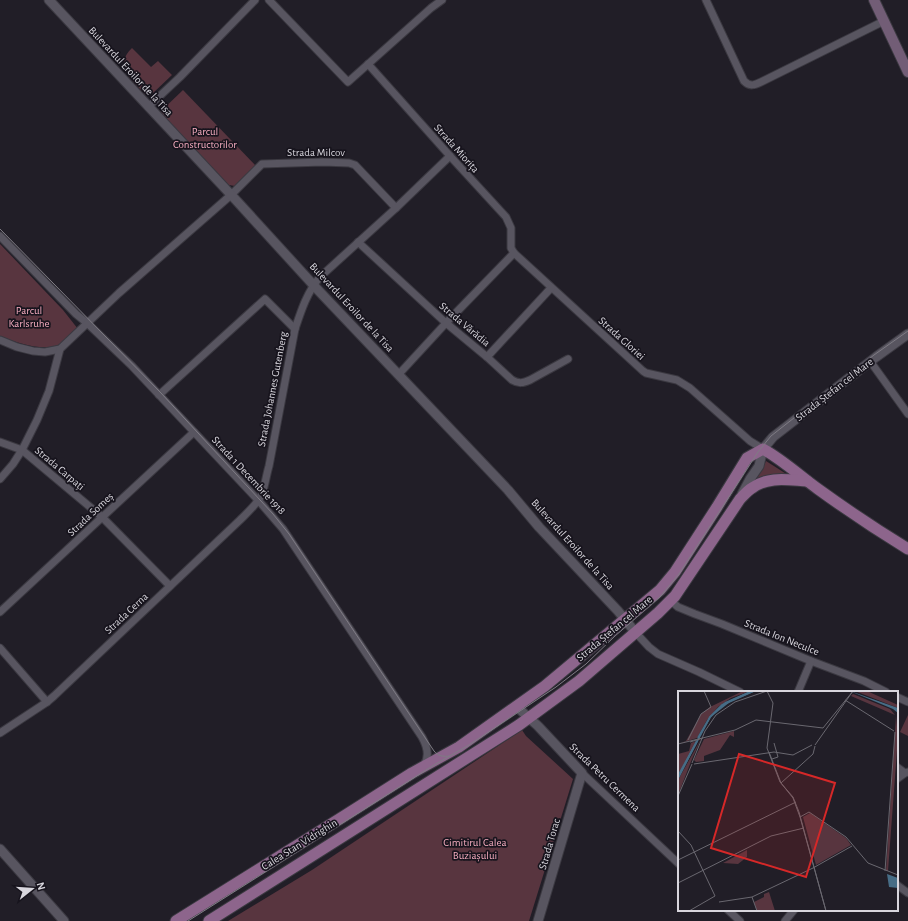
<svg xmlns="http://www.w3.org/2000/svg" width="908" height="921" font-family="'Alegreya Sans',sans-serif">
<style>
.green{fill:#58353f}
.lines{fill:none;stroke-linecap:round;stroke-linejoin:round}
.minor-casing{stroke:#3b3941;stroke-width:9}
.tertiary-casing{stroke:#3b3941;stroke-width:11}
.secondary-casing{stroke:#3b3941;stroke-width:12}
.primary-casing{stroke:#3b3941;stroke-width:13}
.minor{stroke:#585560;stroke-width:7}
.tertiary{stroke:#585560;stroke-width:9}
.secondary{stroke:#725d76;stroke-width:10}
.primary{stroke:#8d658c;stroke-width:11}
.tram{stroke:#7f7c84;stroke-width:1}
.labels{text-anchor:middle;stroke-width:3.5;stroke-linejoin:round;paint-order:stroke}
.street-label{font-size:11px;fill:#d8d6dd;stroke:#17141d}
.park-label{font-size:11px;fill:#f5acbf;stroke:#17141d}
.inset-river{fill:none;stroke:#476d86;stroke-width:2}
.inset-road{fill:none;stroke:#6a6870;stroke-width:1}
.view{fill:#d62828;fill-opacity:0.15;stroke:#d62828;stroke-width:2}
.inset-edge{fill:none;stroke:#d8d6dd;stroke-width:2}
</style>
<rect width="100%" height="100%" fill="#211e27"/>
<!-- green -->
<g class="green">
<path d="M 132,48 L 151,67 L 158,61 L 172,75 L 152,94 L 145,94 C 133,81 113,66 132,48 Z"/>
<path d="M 183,90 L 257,167 L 238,185 L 235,186 L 229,185 L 159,113 Z"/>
<path d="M 0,244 L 63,310 L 78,329 C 74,333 69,338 64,342 C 47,354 18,343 0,336 Z"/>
<path d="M 766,461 L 788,475 L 755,482 Z"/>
<path d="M 908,715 L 908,736 L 900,732 Z"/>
<path d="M 522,730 L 526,736 L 573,779 L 529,921 L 228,921 L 312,870 Z"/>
</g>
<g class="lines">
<defs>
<g id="minor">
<path d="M 269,0 L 348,82 L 431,8 L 442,0"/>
<path d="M 706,0 L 744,81 C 750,87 755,85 761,82 L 884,21"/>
<path d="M 368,64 L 450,156 L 506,217 L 511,228 L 511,248 L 514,253 L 643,371 L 646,373 L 677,380 L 690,388 L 750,441 L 763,449"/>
<path d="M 148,107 L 180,77 L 255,0"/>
<path d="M 0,236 L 76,314 L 87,323 L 132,366 L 258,500 L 283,529 L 297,550 L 422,737 C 427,746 430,756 424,765"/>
<path d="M 358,242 L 446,323 L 487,357 L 512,380 C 519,384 523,383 530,380 L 568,359"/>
<path d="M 0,340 L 17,347 L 33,351 L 45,352 L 60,349 L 119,293 L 231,195 L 262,164 L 323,162 L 349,163 L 355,165 L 396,208"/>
<path d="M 487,357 L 551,288"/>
<path d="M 870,361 L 908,414"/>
<path d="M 399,374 L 446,323 L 514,253"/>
<path d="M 159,395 L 265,299 L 295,329"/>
<path d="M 0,442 L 22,450 L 102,517 L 170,586"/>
<path d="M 0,479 L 13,464 L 22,450 L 37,420 L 49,391 L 60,349"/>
<path d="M 671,601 L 678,607 L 695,614 L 722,624 L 811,661 L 864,681 L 886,692"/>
<path d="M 0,612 L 194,432"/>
<path d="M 636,633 L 649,647 L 658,654 L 699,672 L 740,692"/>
<path d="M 0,648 L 47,702"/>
<path d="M 798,692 L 811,661"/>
<path d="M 897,697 L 908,702"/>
<path d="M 0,733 L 47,702 L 54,696 L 240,520 C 246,514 257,504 261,496 C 265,487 266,476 269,466 L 295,329 C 301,311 307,292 320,277 L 396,208 L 450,156"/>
<path d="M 897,767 L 905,773"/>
<path d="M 582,773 L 679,864"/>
<path d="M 897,779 L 905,773 L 908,772"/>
<path d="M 897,885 L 908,893"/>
<path d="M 728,910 L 740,921"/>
<path d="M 785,921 L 794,910"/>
</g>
<g id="tertiary">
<path d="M 49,0 L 235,199 L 318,290 L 508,490 L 539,527 L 618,611 L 636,633"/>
<path d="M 742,494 L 750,479 L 759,466 L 763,449 L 773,437 L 876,357 L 908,334"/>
<path d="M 517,707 L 538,726 L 582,773 L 538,921"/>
<path d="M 0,849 L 64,921"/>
</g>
<path id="secondary" d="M 874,0 L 908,72"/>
<g id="primary">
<path d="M 176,921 L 341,818 L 412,773 L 459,747 L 545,686 L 660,590 L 675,572 L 717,507 L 747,458 L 763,449 C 783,460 800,476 818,489 C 847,510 877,530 908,549"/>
<path d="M 209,921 L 519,725 L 579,681 L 658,613 L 675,596 L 740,499 C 744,495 747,491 752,488 C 768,476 788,480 807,481"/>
</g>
</defs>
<!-- minor casing -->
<use href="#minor" class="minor-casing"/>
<!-- tertiary casing -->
<use href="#tertiary" class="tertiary-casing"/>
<!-- secondary casing -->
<use href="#secondary" class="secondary-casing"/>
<!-- primary casing -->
<use href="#primary" class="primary-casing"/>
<!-- minor -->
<use href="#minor" class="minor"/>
<!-- tertiary -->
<use href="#tertiary" class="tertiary"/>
<!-- secondary -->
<use href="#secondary" class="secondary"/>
<!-- primary -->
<use href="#primary" class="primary"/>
<!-- tram -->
<g class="tram">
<path d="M 0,229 L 161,393 L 273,514 L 289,534 L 434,751 C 438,756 443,757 450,756"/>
<path d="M 188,921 L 434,765 L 469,745 L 556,687 L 586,664 L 615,636 L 660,597 L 679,574 L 758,452 L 771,436 L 874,355 L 908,331"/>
</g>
</g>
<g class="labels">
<!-- street labels -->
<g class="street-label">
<text transform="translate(131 71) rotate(47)" y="4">Bulevardul Eroilor de la Tisa</text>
<text transform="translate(457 148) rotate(48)" y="4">Strada Miorița</text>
<text x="316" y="156">Strada Milcov</text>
<text transform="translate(352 307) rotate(47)" y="4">Bulevardul Eroilor de la Tisa</text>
<text transform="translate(465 324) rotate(40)" y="4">Strada Vărădia</text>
<text transform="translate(622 338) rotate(42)" y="4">Strada Gloriei</text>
<text transform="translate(272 389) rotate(-79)" y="4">Strada Johannes Gutenberg</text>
<text transform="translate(834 389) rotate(-38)" y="4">Strada Ștefan cel Mare</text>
<text transform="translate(60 468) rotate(40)" y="4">Strada Carpați</text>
<text transform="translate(249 475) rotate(47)" y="4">Strada 1 Decembrie 1918</text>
<text transform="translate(90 514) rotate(-43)" y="4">Strada Someș</text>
<text transform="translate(573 544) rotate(48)" y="4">Bulevardul Eroilor de la Tisa</text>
<text transform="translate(126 613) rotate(-43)" y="4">Strada Cerna</text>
<text transform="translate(614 628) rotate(-40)" y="4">Strada Ștefan cel Mare</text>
<text transform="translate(782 637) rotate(22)" y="4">Strada Ion Neculce</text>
<text transform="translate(605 777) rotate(44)" y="4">Strada Petru Cermena</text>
<text transform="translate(299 844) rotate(-32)" y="4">Calea Stan Vidrighin</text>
<text transform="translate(549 844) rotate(-74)" y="4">Strada Torac</text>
</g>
<!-- park labels -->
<g class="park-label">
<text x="205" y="135">Parcul<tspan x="205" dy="13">Constructorilor</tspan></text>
<text x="29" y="314">Parcul<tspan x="29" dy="13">Karlsruhe</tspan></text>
<text x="475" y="846">Cimitirul Calea<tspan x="475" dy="13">Buziașului</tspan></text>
</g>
</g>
<!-- overview -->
<g transform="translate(678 691)">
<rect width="220" height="220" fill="#211e27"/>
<path d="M 65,0 L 72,0 L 53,7 L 40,16 L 29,29 L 19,47 L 0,53 L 8,50 L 23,23 L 32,16 ZM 177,0 L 189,0 L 220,14 L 220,17 ZM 175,3 L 212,18 L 217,24 L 173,5 ZM 218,25 L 220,46 L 210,180 L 208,180 ZM 56,40 L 56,46 L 52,44 L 42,59 L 26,65 L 26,70 L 18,71 L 16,69 L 26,48 ZM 23,48 L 14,68 L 0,104 L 0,89 ZM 18,50 L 10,67 L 0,83 L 0,63 L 11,60 L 13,52 ZM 132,122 L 168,147 L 173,154 L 138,174 L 125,126 ZM 69,159 L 69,166 L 60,173 L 45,172 ZM 91,201 L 97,220 L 79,220 L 76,211 L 86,206 L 86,203 Z" fill="#58353f"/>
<path d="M 72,0 L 78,0 L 52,11 L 33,26 L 0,88 L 0,83 L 32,25 L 47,11 ZM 172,0 L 220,17 L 220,22 L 215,18 ZM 209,183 L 220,187 L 220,197 L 211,196 Z" fill="#476d86"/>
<path class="inset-river" d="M 220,23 L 220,51M 20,47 L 32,26 L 44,14 L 75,0M 0,87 L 19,50"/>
<path class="inset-road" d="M 89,0 L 95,12 L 89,57 L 102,91 L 115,106 L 121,121 L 148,220M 167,9 L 216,40M 10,49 L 23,23 L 33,16 L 26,0M 12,51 L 25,47M 0,53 L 57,39 L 78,29 L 145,37 L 175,0M 137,54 L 175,0M 137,55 L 135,63 L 103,92 L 115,107 L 122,126 L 148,220M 91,61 L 103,92M 94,68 L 100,66 L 96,52M 14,72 L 27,40 L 38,24 L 57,11 L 89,0M 16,73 L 96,61 L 115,64 L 134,54M 0,105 L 14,73M 122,126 L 131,121 L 168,146 L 190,172 L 220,184M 0,140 L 13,154 L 37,205 L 11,220M 0,169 L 118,111M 207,180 L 217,41M 0,192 L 93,145 L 126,137M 74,206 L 79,220M 41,211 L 74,206 L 135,177 L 174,155"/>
<path class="view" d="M 61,63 L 157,92 L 128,186 L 33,157 Z"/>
<rect width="220" height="220" class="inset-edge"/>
</g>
<!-- north arrow -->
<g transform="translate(32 889) rotate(73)" stroke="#17141d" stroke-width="3" paint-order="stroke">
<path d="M0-3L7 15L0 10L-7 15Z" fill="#d8d6dd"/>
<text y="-6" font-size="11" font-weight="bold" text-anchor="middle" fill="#d8d6dd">N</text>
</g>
</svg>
